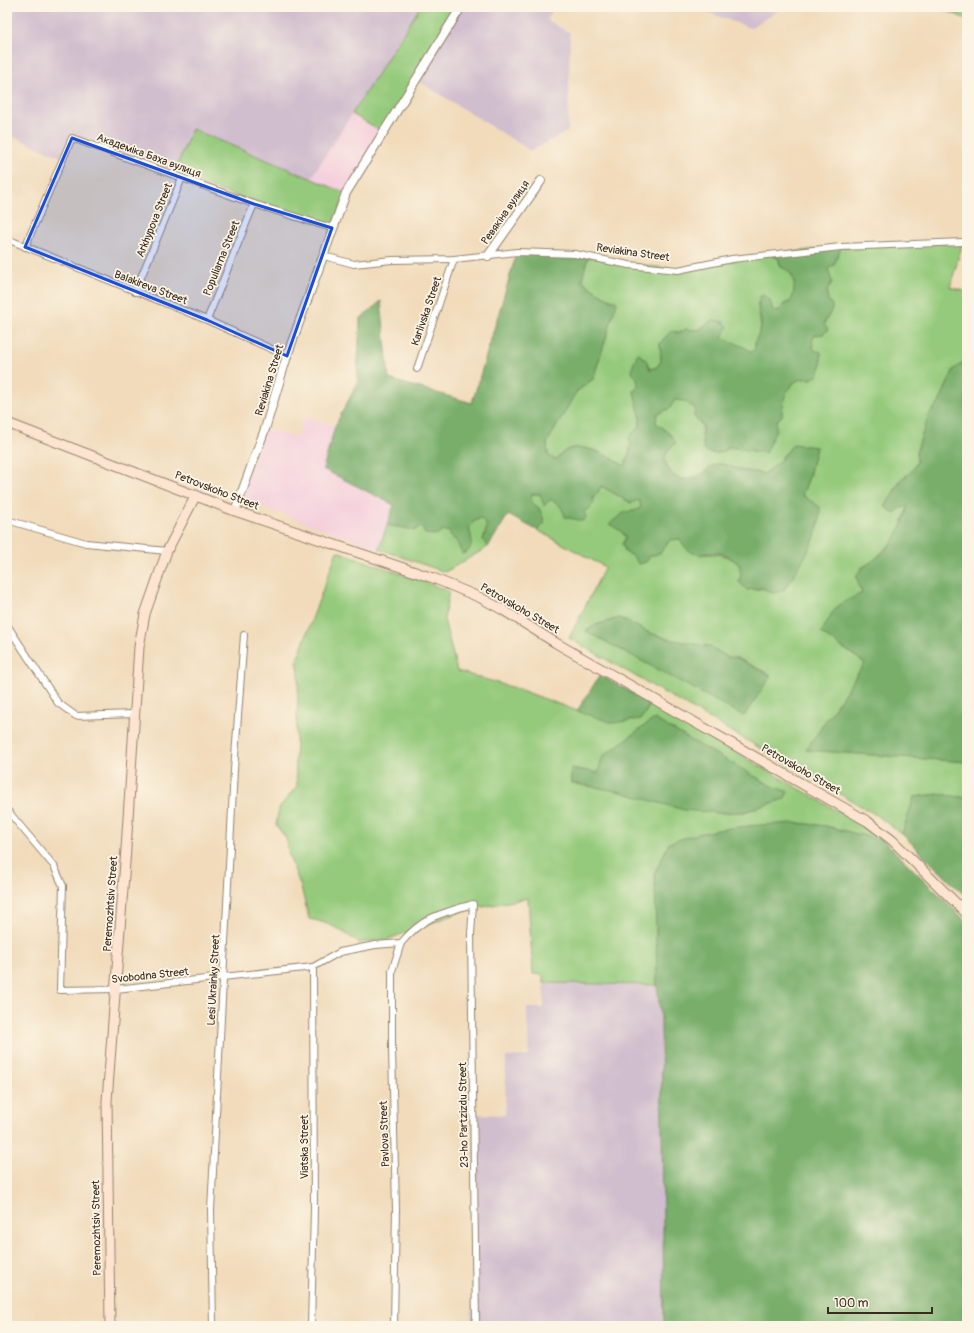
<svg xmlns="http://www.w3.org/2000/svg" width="974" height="1333" font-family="Pangolin,sans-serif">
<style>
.built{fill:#f4cfdd}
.industrial{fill:#d0bdcd}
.green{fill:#95ca7b;stroke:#687a4c;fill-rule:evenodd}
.forest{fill:#78ae6b;stroke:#5a6c44}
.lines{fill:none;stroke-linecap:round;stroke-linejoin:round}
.minor-casing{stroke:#96826c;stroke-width:8}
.tertiary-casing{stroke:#96826c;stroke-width:10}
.secondary-casing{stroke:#96826c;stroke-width:11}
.minor{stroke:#fff;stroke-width:6}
.tertiary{stroke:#fff;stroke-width:8}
.secondary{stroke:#fde4d1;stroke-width:9}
.marked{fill:#1d4ed8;fill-opacity:0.2;stroke:#1d4ed8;stroke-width:3;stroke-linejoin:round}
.labels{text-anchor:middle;stroke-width:3.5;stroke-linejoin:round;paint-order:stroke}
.street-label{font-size:11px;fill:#3b2a1e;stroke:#fcf5e5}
</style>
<rect width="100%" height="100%" fill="#fcf5e5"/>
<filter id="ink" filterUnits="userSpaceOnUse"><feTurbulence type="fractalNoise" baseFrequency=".025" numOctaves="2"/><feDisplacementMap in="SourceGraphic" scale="8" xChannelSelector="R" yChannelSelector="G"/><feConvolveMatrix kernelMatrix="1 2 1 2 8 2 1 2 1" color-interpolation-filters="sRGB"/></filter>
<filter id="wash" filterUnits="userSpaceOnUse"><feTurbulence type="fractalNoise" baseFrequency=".012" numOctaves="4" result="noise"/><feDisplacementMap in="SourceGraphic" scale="16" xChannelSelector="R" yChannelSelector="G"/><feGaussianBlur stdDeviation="0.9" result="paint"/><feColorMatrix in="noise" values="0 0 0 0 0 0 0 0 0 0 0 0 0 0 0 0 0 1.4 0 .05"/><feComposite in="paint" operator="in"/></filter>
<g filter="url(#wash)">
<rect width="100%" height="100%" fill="#f1dbbb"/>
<!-- built -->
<g class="built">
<path d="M 352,114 L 385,133 L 346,193 L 311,178 Z"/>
<path d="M 304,416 L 335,426 L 323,469 L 394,505 L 379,549 L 240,499 L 265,429 L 297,438 Z"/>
</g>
<!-- industrial -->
<g class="industrial">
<path d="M 19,7 L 420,7 L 311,178 L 192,129 L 173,175 L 73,138 L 64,158 L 7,134 L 7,15 Z"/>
<path d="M 461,7 L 554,7 L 547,20 L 570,33 L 568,131 L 531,151 L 417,80 Z"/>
<path d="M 697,7 L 784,7 L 750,28 L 699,9 Z"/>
<path d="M 544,983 L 657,985 L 661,1017 L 664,1326 L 471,1326 L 476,1212 L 473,1114 L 505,1115 L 506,1057 L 529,1056 L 527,1008 L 544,1008 Z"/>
</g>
<!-- green -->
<g class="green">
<path d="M 420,7 L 461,7 L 385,133 L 352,114 Z"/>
<path d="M 936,7 L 967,7 L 967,19 Z"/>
<path d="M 192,129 L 346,193 L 332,228 L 173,175 Z"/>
<path d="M 963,242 L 950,287 L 967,292 L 967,352 L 963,363 L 954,369 L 939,403 L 929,414 L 916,453 L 917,462 L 911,472 L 901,479 L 885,507 L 895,514 L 899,509 L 908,506 L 898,536 L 872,562 L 861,568 L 858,585 L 862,593 L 856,597 L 821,633 L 865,663 L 806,750 L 967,762 L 967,798 L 939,794 L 914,797 L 902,834 L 873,813 L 569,638 L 605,567 L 537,530 L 545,523 L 532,503 L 531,494 L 540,494 L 557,502 L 562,508 L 584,511 C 590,502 597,495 601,486 L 631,503 L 639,499 L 641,507 L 635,511 L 625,512 L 621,531 C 629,541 631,554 639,564 L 646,562 L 650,556 L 660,553 L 670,539 L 680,539 L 699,555 C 718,554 723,552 739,564 L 741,574 L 755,590 L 762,588 L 773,593 L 784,590 L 813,542 L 820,520 L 810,501 L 802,495 L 808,480 L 816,447 L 784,454 L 778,463 L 764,474 L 754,471 L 745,471 L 720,464 C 696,478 678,494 664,459 L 669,449 L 663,428 L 656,423 L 657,413 L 669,409 L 675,399 C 707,404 700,426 704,450 C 714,456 720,454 729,447 L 746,448 L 756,453 L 776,421 L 782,416 C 782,403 785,386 799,380 C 802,378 808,379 812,379 L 814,350 L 811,341 L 815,335 L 823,334 L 824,324 L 832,309 L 832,305 C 824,295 826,292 832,282 L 828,269 L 834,265 L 841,247 ZM 619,618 L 650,633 L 668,639 L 711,647 L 727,657 L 737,658 L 771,675 L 586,631 L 596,625 Z"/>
<path d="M 770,254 L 778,258 L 781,267 C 797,273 796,287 792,301 L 784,304 L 781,310 L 773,311 L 757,303 L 761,327 L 755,342 L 755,349 L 751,353 L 722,337 L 713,320 L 698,330 C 689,329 681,333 671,332 L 660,343 L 661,361 L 657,367 L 632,373 L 637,377 L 638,386 L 634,392 L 640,415 L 640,426 L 629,437 L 631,445 L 625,466 C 609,457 586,442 567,450 C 562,452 559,457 555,461 L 548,455 L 547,443 L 576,392 L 593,379 L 617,302 L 597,292 L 582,281 L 584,271 L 588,257 L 678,270 Z"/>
<path d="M 480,518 C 490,526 486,529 483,540 L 488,547 L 445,572 L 379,549 L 387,525 C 397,528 405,526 414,531 L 421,526 L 450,531 L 451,537 L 456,540 L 460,548 L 472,542 L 469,528 L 473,522 Z"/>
<path d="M 337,551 L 449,591 L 444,619 L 457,671 L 521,690 L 577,711 L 613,722 L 641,719 L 651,703 L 864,826 L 884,841 L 826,826 L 798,823 L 669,843 L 655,873 L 657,985 L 544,983 L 542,975 L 533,974 L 528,898 L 463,911 L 386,940 L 359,943 C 343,931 329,922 309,919 L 301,887 L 289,856 L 286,838 L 276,825 L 279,808 L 297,786 L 295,761 L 299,673 L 297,660 ZM 717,756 L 772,786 L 788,792 L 784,799 L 744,812 L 717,813 L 617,791 L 571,783 L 572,768 L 598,774 Z"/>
</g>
<!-- forest -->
<g class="forest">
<path d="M 841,247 L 834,265 L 828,269 L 832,282 C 826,292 824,295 832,305 L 832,309 L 824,324 L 828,330 L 823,334 L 815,335 L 812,341 L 814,350 L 821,352 L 821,365 L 818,375 C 812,380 808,378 801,379 C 786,383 782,404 782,416 L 776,421 L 776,430 L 765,453 L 729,447 C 720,454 714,456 704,450 L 702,435 L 703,426 L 694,417 L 695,408 L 684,401 L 675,400 L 669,409 L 657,414 L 656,423 L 671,435 L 676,443 L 669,449 L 664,459 C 668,470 671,479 684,479 C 704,479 706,465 719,464 C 727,464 736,469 743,471 C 750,473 757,472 764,474 L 778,463 L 793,444 L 816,447 L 808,480 L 802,495 L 820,507 C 821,538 800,564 784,590 L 773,593 L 762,588 L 747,590 L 739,582 L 741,574 L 739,564 C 732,559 726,553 717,553 C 698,553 691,559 680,539 L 670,540 L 660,553 L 650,556 L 646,562 L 639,564 L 632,555 L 626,553 L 622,544 L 626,537 L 621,531 L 609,524 L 625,512 L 635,511 L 641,507 L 639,500 L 631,503 L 601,486 L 597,494 L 593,497 L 594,503 L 589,509 L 584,511 L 586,517 L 583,521 L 565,517 C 562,508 560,503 550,500 L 544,506 L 540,494 L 531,494 L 532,503 L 539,508 L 545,523 L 537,530 L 508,515 L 488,547 L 483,540 C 486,529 490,526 480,518 L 473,522 L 469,528 C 472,539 475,550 462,554 L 456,540 L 451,537 L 449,531 L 443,531 C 437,536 432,535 425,534 L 421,526 L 414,531 C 405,526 397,528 387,525 L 394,505 L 323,469 L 335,426 L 357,384 L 360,319 L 381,301 L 389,379 L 472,403 L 517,252 L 588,257 L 584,271 L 583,281 L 597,292 L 617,303 L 593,379 L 576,392 L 547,443 L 548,455 L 555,460 C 559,457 563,452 567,450 C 586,442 609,457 625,466 C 630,456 632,448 629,437 L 640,426 L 640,415 L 634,392 L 638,386 L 637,378 L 632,373 L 633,365 L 638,353 L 647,361 L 650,370 L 657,367 L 661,361 L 660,343 L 671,331 L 681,333 L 685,329 L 698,330 L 713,320 L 724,322 L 728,327 L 722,337 L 746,348 L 751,352 L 755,349 C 754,340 759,336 761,327 C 762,318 756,307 760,296 L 763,295 L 770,300 L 773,311 L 780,310 L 784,304 L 791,301 C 796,287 797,273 781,267 L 778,258 L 770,254 Z"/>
<path d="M 967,352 L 967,762 L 806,750 L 865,663 L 821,633 L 832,613 L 840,604 L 862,593 L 856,576 C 861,568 864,567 871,562 C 892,548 902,530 908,506 L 899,509 L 895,514 L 885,507 L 902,479 L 911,472 L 917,462 L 916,453 L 929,414 L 939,403 L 954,369 L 963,363 Z"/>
<path d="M 619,618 L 650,633 L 668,639 L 711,647 L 727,657 L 737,658 L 771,676 L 744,716 L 586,631 L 596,625 Z"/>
<path d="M 600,675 L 651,703 L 641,719 L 613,723 L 577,711 Z"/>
<path d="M 654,719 L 772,786 L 788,792 L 784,799 L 743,812 L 717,813 L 684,810 L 617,791 L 571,783 L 571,768 L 598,773 L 603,756 Z"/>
<path d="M 939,794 L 967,798 L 967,898 L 902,834 L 914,797 Z"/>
<path d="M 798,823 L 826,826 L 884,841 L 967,922 L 967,1326 L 664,1326 L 661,1017 L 657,985 L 655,873 L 669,843 C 711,827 753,825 798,823 Z"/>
</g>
</g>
<g filter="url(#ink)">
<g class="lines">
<defs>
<g id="minor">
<path d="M 7,239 L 207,320 L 287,356"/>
<path d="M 25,247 L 72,138 L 254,204 L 332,228"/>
<path d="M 324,256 L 354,264 L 392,260 L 454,259 L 517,252 L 575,254 L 629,265 L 678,270 L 732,259 L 841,247 L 963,242"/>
<path d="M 135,292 L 182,178"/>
<path d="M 207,320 L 254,204"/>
<path d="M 417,369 L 454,259"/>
<path d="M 7,520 L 86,543 L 167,551"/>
<path d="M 7,625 L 58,703 L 76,716 L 134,714"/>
<path d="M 7,810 L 54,866 L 63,886 L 60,990 L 116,989 L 313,967 L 340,952 L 375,945 L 401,943 C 423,917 441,913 473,904 L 471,934 L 476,1325"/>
<path d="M 213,1326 L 211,1210 L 234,770 L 244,635"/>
<path d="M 311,1326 L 314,1209 L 313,967"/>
<path d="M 394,1326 L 396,1209 L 392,1050 L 392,971 L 401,943"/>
</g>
<g id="tertiary">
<path d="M 488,256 L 541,181"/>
<path d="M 235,511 L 265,429 L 287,356 L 346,193 L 461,7"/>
</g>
<g id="secondary">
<path d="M 7,423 L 235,511 L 433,578 L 481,598 L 503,610 L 556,643 L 867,821 L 892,840 L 967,914"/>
<path d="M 110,1326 L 107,1101 L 126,849 L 139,647 L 145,614 L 167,551 L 196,495"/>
</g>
</defs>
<!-- minor casing -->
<use href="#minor" class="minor-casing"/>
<!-- tertiary casing -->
<use href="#tertiary" class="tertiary-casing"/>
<!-- secondary casing -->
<use href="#secondary" class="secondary-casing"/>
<!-- minor -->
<use href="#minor" class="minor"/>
<!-- tertiary -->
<use href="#tertiary" class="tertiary"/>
<!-- secondary -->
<use href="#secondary" class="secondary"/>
</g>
</g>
<!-- marked area -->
<path class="marked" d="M 72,138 L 254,204 L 332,228 L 287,356 L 207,320 L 25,247 Z"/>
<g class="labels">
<!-- street labels -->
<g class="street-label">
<text transform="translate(149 155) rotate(20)" y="4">Академіка Баха вулиця</text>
<text transform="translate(505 212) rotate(-55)" y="4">Ревякіна вулиця</text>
<text transform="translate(154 220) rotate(-68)" y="4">Arkhypova Street</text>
<text transform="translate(633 252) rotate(8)" y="4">Reviakina Street</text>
<text transform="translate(221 258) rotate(-68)" y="4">Populiarna Street</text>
<text transform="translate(151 287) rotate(21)" y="4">Balakireva Street</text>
<text transform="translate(426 311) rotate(-71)" y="4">Karlivska Street</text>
<text transform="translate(269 380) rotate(-73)" y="4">Reviakina Street</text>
<text transform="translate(217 490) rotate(21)" y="4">Petrovskoho Street</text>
<text transform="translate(520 608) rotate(30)" y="4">Petrovskoho Street</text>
<text transform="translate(801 769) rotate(30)" y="4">Petrovskoho Street</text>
<text transform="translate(110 904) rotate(-86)" y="4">Peremozhtsiv Street</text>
<text transform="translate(150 975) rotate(-6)" y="4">Svobodna Street</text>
<text transform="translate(213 980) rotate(-87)" y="4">Lesi Ukrainky Street</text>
<text transform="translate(463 1115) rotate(-91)" y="4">23-ho Partzizdu Street</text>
<text transform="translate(384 1134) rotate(-92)" y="4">Pavlova Street</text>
<text transform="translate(304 1147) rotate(-90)" y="4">Viatska Street</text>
<text transform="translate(96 1228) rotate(-91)" y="4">Peremozhtsiv Street</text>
</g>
</g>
<!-- margin -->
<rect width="974" height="1333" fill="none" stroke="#fcf5e5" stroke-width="24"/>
<!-- scale -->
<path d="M828 1307v6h104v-6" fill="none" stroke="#3b2a1e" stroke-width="2"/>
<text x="834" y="1307" font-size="12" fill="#3b2a1e" stroke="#fcf5e5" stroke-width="3" paint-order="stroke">100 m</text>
</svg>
